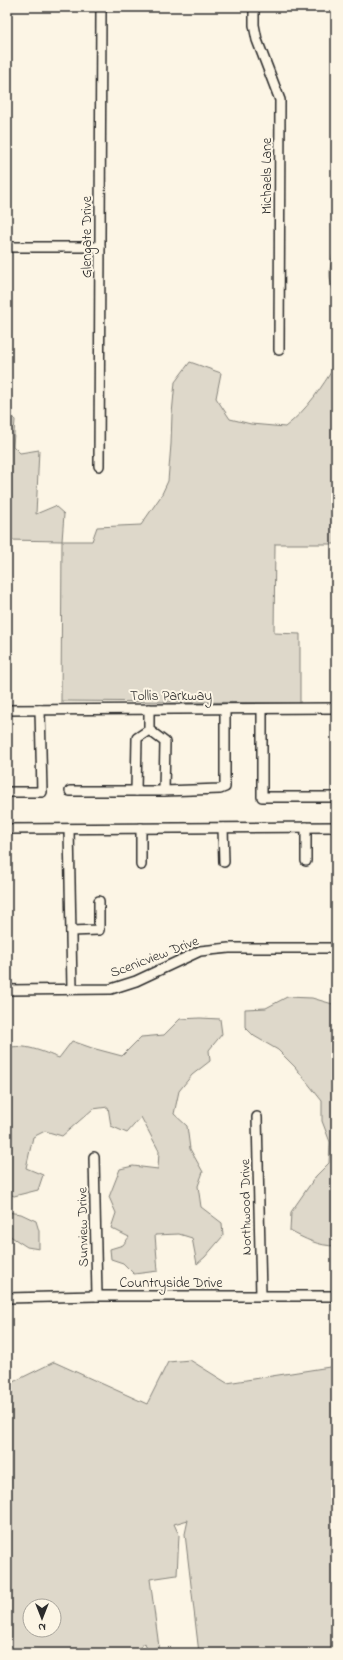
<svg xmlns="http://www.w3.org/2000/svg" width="343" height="1660" font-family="'Indie Flower',sans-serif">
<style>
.green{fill:#ded8ca;stroke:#84827a;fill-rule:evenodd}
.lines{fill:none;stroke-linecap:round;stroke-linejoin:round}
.minor-casing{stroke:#2b2b2b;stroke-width:12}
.minor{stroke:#fcf5e5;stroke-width:9}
.labels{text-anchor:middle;stroke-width:4;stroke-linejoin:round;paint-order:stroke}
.street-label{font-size:14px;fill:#2b2b2b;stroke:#fcf5e5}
</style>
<rect width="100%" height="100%" fill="#fcf5e5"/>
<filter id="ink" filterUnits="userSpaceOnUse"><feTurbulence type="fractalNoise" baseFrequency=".025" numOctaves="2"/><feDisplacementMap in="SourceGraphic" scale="8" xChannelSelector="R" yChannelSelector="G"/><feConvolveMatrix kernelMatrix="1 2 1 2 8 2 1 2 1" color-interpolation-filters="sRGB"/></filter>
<g filter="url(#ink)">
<!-- green -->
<g class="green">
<path d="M 336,248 L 336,295 C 327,280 329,264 336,248 Z"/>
<path d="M 190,362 L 221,373 L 216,398 L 230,419 L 251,424 L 285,427 C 307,410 322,387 336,364 L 336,544 L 275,544 L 274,633 L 300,634 L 300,703 L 61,701 L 62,541 L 7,540 L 7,411 L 15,420 L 13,446 L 20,453 L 39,450 L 36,514 L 55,506 L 64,514 L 62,541 L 92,541 L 97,527 L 141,525 L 161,496 L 168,481 L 171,444 L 172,414 L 175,382 Z"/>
<path d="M 287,997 L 312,998 L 336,1005 L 336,1246 C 318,1246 305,1239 290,1231 L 291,1212 L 316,1176 L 329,1163 L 330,1142 L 322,1121 L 322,1101 L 295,1067 L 278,1050 L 254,1036 L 245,1027 L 245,1009 L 266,1008 Z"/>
<path d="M 200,1018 L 220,1019 L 222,1034 L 209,1050 L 210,1061 L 192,1075 L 179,1091 L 174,1114 L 187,1126 L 190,1149 L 203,1172 L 198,1186 L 201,1207 L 222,1223 L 223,1236 L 205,1257 L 197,1264 L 192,1238 L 179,1234 L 155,1235 L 158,1271 L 134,1274 L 123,1263 L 111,1259 L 110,1249 L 123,1245 L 129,1237 L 111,1228 L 116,1213 L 109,1197 L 120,1169 L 133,1166 L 158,1169 L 159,1151 L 141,1117 L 127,1133 L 111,1126 L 108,1107 L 93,1109 L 62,1136 L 45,1131 L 33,1137 L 26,1168 L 43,1175 L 38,1190 L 14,1196 L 7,1193 L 7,1153 L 8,1151 L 7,1150 L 7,1048 C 24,1043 43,1052 59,1058 L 72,1041 L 92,1048 L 122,1056 L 141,1037 L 164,1035 L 180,1019 Z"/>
<path d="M 7,1212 L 21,1214 L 36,1221 L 39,1231 L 39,1249 L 27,1247 L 7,1234 Z"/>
<path d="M 190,1360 L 227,1383 L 336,1366 L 336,1653 L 199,1653 L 185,1534 L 188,1520 L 174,1524 L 179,1535 L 177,1575 L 150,1579 L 159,1647 L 147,1650 L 145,1643 L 133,1653 L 7,1653 L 7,1382 L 13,1382 L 54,1362 L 147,1404 L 168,1362 ZM 30,1606 L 54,1606 L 54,1630 L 30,1630 Z"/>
</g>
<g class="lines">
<defs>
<g id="minor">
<path d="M 254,7 L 254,25 L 257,40 L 280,100 L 279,350"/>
<path d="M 7,247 L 100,247"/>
<path d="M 99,466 L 101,7"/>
<path d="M 149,709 L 149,730 L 137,738 L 136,791 L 164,791 L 165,742 L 149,730"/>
<path d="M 262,709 L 262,797 L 336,797"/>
<path d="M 7,710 L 336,708"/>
<path d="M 70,791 L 136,791"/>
<path d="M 164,791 L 220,789 L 225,787 L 225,709"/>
<path d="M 7,792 L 42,792 L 40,710"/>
<path d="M 306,827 L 306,861"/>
<path d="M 141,828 L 141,865"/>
<path d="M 223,828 L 224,862"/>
<path d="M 7,829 L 336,827"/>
<path d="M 69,829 L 72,989"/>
<path d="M 71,931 L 99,930 L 99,901"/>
<path d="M 7,990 L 111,989 L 136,981 L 200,951 L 229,948 L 336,948"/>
<path d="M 257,1117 L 261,1296"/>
<path d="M 94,1157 L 97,1296"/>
<path d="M 7,1298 L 97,1296 L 336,1296"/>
</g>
</defs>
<!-- minor casing -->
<use href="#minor" class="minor-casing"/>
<!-- minor -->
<use href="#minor" class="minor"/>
</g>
</g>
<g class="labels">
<!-- street labels -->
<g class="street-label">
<text transform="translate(266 176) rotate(-90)" y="5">Michaels Lane</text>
<text transform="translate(86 237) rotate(-90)" y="5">Glengate Drive</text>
<text x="171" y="700">Tollis Parkway</text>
<text transform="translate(154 956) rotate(-21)" y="5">Scenicview Drive</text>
<text transform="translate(245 1207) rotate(-91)" y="5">Northwood Drive</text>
<text transform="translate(82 1227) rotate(-91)" y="5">Sunview Drive</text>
<text x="171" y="1287">Countryside Drive</text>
</g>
</g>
<!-- margin -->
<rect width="343" height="1660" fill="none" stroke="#fcf5e5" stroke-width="24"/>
<rect x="12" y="12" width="319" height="1636" fill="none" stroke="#2b2b2b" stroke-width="1.5" filter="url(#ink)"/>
<!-- north arrow -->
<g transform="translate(42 1618) rotate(180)"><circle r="19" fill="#fcf5e5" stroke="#a8a49b"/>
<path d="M0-3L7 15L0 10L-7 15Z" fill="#2b2b2b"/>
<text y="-6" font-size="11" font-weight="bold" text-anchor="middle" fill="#2b2b2b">N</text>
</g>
</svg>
